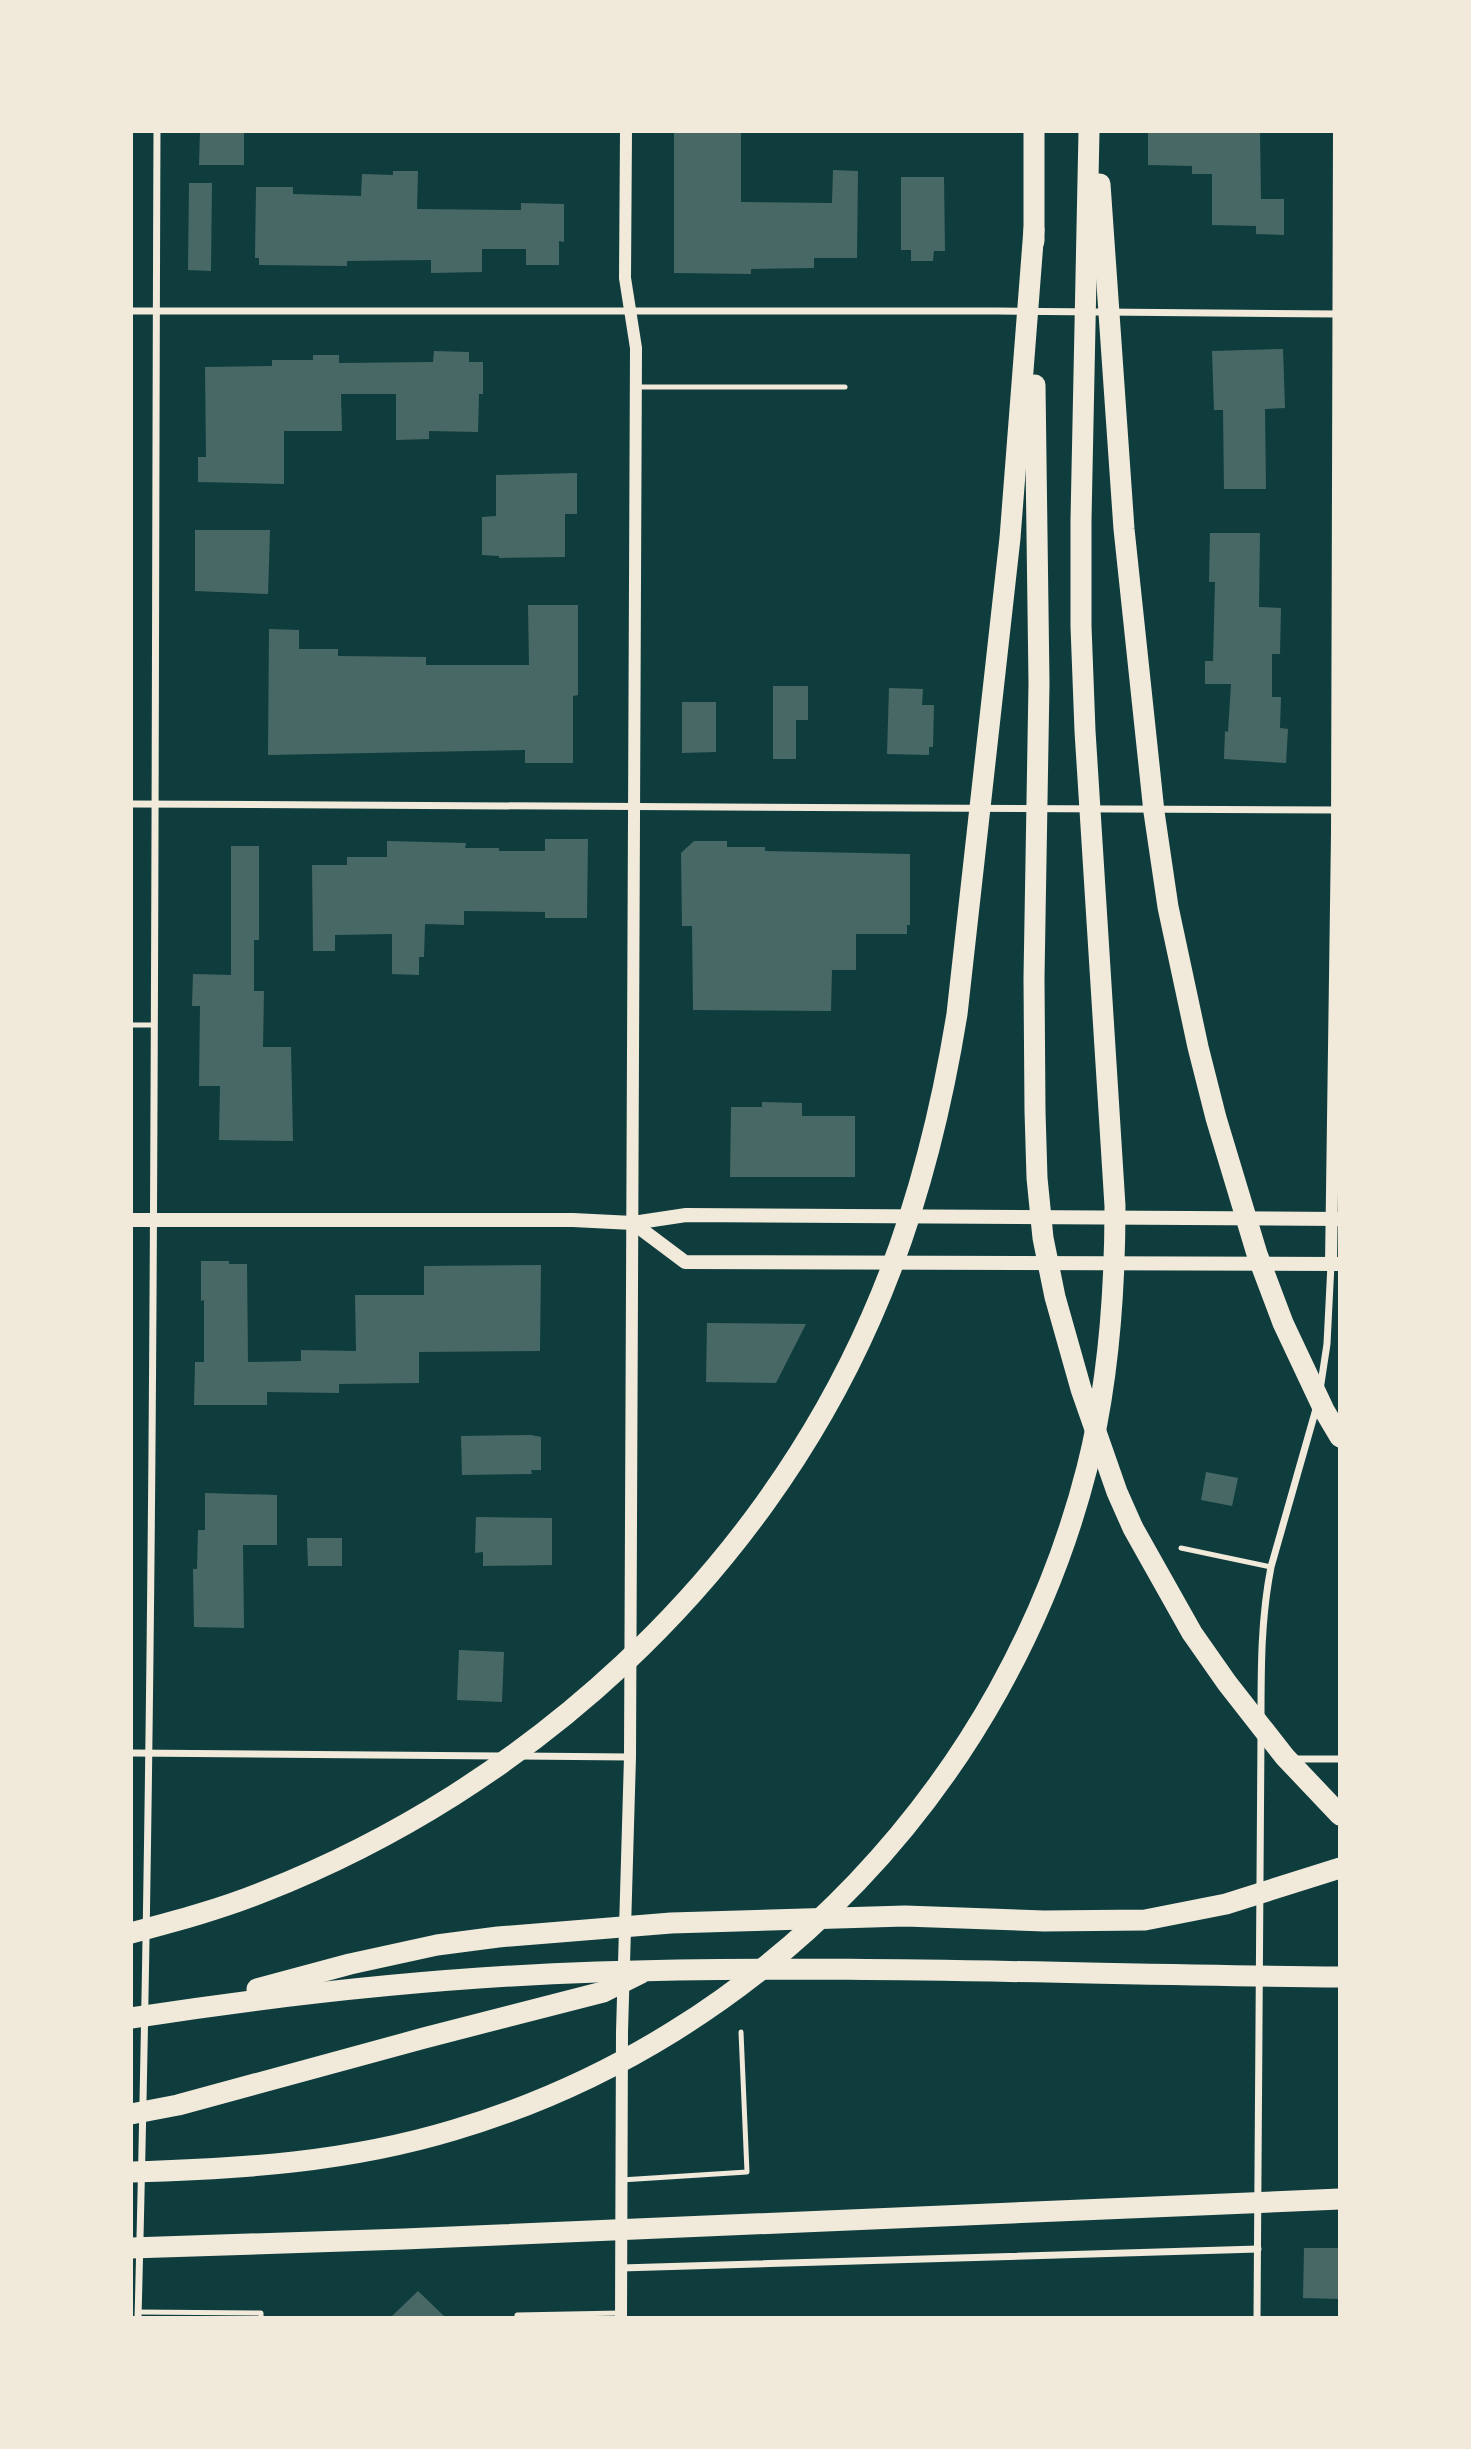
<svg xmlns="http://www.w3.org/2000/svg" width="1471" height="2449" font-family="Inter,sans-serif">
<style>
.building{fill:#486865}
.lines{fill:none;stroke-linecap:round;stroke-linejoin:round}
.service{stroke:#f1e9da;stroke-width:5}
.minor{stroke:#f1e9da;stroke-width:7}
.tertiary{stroke:#f1e9da;stroke-width:12}
.secondary{stroke:#f1e9da;stroke-width:14}
.motorway{stroke:#f1e9da;stroke-width:21}
</style>
<rect width="100%" height="100%" fill="#0f3d3e"/>
<!-- building -->
<g class="building">
<path d="M 200,131 L 244,131 L 244,165 L 199,165 Z"/>
<path d="M 674,131 L 741,131 L 741,202 L 832,203 L 833,170 L 858,171 L 857,258 L 814,258 L 814,268 L 751,269 L 751,274 L 674,273 Z"/>
<path d="M 1148,131 L 1260,131 L 1261,199 L 1284,199 L 1284,235 L 1256,234 L 1256,226 L 1212,225 L 1212,174 L 1192,174 L 1192,166 L 1148,165 Z"/>
<path d="M 393,171 L 418,171 L 417,209 L 521,210 L 521,203 L 564,204 L 564,242 L 559,241 L 559,265 L 526,265 L 526,249 L 482,249 L 482,272 L 431,273 L 431,260 L 347,261 L 347,266 L 259,265 L 259,258 L 255,258 L 256,187 L 293,187 L 293,194 L 361,196 L 362,174 L 393,175 Z"/>
<path d="M 901,177 L 944,177 L 945,251 L 934,251 L 933,261 L 911,261 L 911,250 L 901,250 Z"/>
<path d="M 189,183 L 212,183 L 211,271 L 188,270 Z"/>
<path d="M 1283,349 L 1285,408 L 1265,409 L 1266,489 L 1224,489 L 1223,410 L 1214,410 L 1212,351 Z"/>
<path d="M 434,351 L 469,352 L 469,362 L 483,362 L 483,394 L 479,394 L 478,432 L 429,431 L 429,439 L 396,440 L 396,394 L 341,394 L 342,431 L 284,431 L 284,484 L 198,482 L 198,457 L 206,457 L 205,367 L 272,366 L 272,360 L 313,360 L 313,355 L 339,355 L 339,363 L 433,362 Z"/>
<path d="M 577,473 L 577,514 L 565,514 L 565,557 L 499,558 L 499,556 L 482,555 L 482,517 L 496,516 L 496,475 Z"/>
<path d="M 195,530 L 270,530 L 268,594 L 195,591 Z"/>
<path d="M 1210,533 L 1260,533 L 1259,607 L 1281,608 L 1280,654 L 1272,654 L 1272,697 L 1281,697 L 1280,728 L 1288,729 L 1286,763 L 1224,759 L 1225,731 L 1228,732 L 1231,684 L 1205,684 L 1205,661 L 1213,661 L 1215,582 L 1209,582 Z"/>
<path d="M 528,605 L 578,605 L 578,695 L 573,696 L 573,763 L 525,763 L 525,750 L 268,755 L 269,629 L 299,630 L 299,649 L 338,649 L 338,656 L 426,657 L 426,665 L 529,665 Z"/>
<path d="M 773,686 L 808,686 L 808,720 L 796,720 L 796,759 L 773,759 Z"/>
<path d="M 889,688 L 923,689 L 922,705 L 934,705 L 933,747 L 929,747 L 929,755 L 887,754 Z"/>
<path d="M 682,702 L 716,702 L 716,752 L 682,753 Z"/>
<path d="M 545,839 L 588,839 L 587,918 L 545,918 L 545,912 L 464,911 L 464,925 L 425,924 L 424,957 L 419,957 L 419,975 L 392,974 L 392,934 L 335,935 L 335,951 L 313,951 L 312,865 L 347,865 L 347,857 L 387,857 L 387,841 L 466,843 L 465,848 L 499,848 L 499,851 L 545,851 Z"/>
<path d="M 694,841 L 727,841 L 727,847 L 765,847 L 765,851 L 910,854 L 910,925 L 907,925 L 907,934 L 856,934 L 856,970 L 832,970 L 831,1011 L 693,1010 L 692,926 L 682,926 L 681,853 Z"/>
<path d="M 231,846 L 259,846 L 259,940 L 254,940 L 254,991 L 264,991 L 263,1047 L 291,1047 L 293,1141 L 219,1140 L 220,1086 L 199,1086 L 200,1006 L 192,1006 L 193,974 L 231,975 Z"/>
<path d="M 762,1102 L 802,1103 L 802,1116 L 855,1116 L 855,1177 L 730,1177 L 731,1107 L 762,1107 Z"/>
<path d="M 201,1261 L 229,1261 L 229,1264 L 247,1264 L 248,1362 L 301,1361 L 301,1350 L 356,1351 L 355,1295 L 424,1295 L 424,1266 L 541,1265 L 540,1351 L 419,1352 L 419,1383 L 339,1384 L 339,1393 L 267,1392 L 267,1405 L 194,1405 L 195,1362 L 204,1362 L 204,1300 L 201,1301 Z"/>
<path d="M 707,1323 L 806,1324 L 776,1383 L 706,1382 Z"/>
<path d="M 531,1435 L 541,1437 L 541,1470 L 531,1470 L 532,1474 L 462,1475 L 461,1436 Z"/>
<path d="M 1206,1472 L 1238,1478 L 1232,1506 L 1201,1500 Z"/>
<path d="M 205,1493 L 277,1495 L 277,1545 L 243,1545 L 244,1628 L 194,1627 L 193,1569 L 197,1569 L 198,1530 L 205,1530 Z"/>
<path d="M 476,1517 L 552,1518 L 552,1565 L 483,1566 L 483,1552 L 475,1553 Z"/>
<path d="M 307,1538 L 342,1538 L 342,1566 L 308,1566 Z"/>
<path d="M 459,1650 L 504,1652 L 502,1702 L 457,1700 Z"/>
<path d="M 1304,2248 L 1340,2248 L 1340,2299 L 1303,2298 Z"/>
<path d="M 418,2291 L 446,2318 L 390,2318 Z"/>
</g>
<g class="lines">
<!-- service -->
<g class="service">
<path d="M 638,387 L 845,387"/>
<path d="M 131,1025 L 153,1025"/>
<path d="M 1181,1548 L 1271,1567"/>
<path d="M 621,2180 L 747,2172 L 741,2032"/>
<path d="M 138,2312 L 261,2313 L 261,2318"/>
<path d="M 517,2318 L 517,2315 L 620,2313"/>
</g>
<!-- minor -->
<g class="minor">
<path d="M 131,311 L 998,311 L 1339,314"/>
<path d="M 131,804 L 1339,810"/>
<path d="M 1320,1390 L 1327,1344 L 1331,1264"/>
<path d="M 1261,1719 C 1261,1667 1261,1618 1271,1567 L 1316,1409"/>
<path d="M 131,1753 L 500,1756"/>
<path d="M 519,1756 L 630,1757"/>
<path d="M 1295,1759 L 1340,1759"/>
<path d="M 621,2268 L 1258,2249"/>
<path d="M 138,2318 C 157,1589 154,860 157,131"/>
<path d="M 1257,2318 L 1261,1734"/>
</g>
<!-- tertiary -->
<g class="tertiary">
<path d="M 1331,1264 L 1337,833 L 1339,131"/>
<path d="M 621,2318 L 622,2032 L 630,1757 L 636,348 L 625,278 L 626,131"/>
</g>
<!-- secondary -->
<g class="secondary">
<path d="M 131,1220 L 573,1220 L 633,1223 L 686,1215 L 1340,1219"/>
<path d="M 633,1223 L 685,1262 L 1340,1264"/>
</g>
<!-- motorway -->
<g class="motorway">
<path d="M 1034,131 L 1034,241"/>
<path d="M 1100,184 L 1124,529 L 1154,812 L 1168,907 L 1198,1047 L 1216,1118 L 1257,1254 L 1283,1323 L 1324,1410 L 1340,1437"/>
<path d="M 1035,385 L 1039,683 L 1034,978 L 1035,1111 L 1037,1178 L 1043,1238 L 1055,1297 L 1081,1389 L 1117,1492 L 1133,1528 L 1192,1633 L 1227,1683 L 1285,1757 L 1340,1815"/>
<path d="M 131,1933 C 176,1921 221,1909 263,1892 C 528,1788 756,1580 871,1318 C 914,1221 940,1119 957,1014 L 1010,538 L 1034,229"/>
<path d="M 257,1989 L 350,1964 L 437,1945 L 498,1937 L 671,1923 L 905,1916 L 1044,1921 L 1145,1920 L 1226,1904 L 1340,1868"/>
<path d="M 131,2018 C 286,1994 441,1977 597,1972 C 845,1964 1092,1975 1340,1977"/>
<path d="M 131,2114 L 178,2105 L 424,2038 L 603,1992 L 641,1973"/>
<path d="M 131,2172 C 242,2169 348,2162 454,2130 C 765,2038 1007,1781 1087,1468 C 1109,1382 1115,1294 1115,1206 L 1085,731 L 1081,626 L 1081,520 L 1089,131"/>
<path d="M 131,2248 L 404,2239 L 1340,2199"/>
</g>
</g>
<!-- border -->
<rect width="1471" height="2449" fill="none" stroke="#f1e9da" stroke-width="266"/>
</svg>
